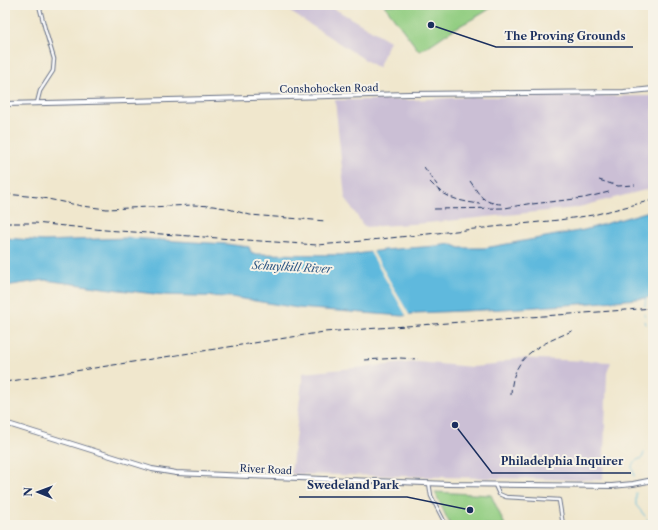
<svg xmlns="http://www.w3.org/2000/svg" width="658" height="530" font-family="'Libre Caslon Text',serif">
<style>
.industrial{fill:#cbbfd5}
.green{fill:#93ce82;stroke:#577e70}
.water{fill:#5fb9dd;stroke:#3d749e}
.pier{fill:#f0e7cd}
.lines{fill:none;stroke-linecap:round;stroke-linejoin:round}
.stream{stroke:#5fb9dd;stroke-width:1}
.street-casing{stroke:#666f85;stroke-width:4.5}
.secondary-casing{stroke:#666f85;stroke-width:6}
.street{stroke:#fff;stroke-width:2.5}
.secondary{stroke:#fff;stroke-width:4}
.rail{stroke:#1b2f5e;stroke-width:1;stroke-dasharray:6 3;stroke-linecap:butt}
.labels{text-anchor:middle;stroke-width:4;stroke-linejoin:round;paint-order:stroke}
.street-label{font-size:10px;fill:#1b2f5e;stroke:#f7f3e8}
.water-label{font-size:11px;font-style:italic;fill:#2f5884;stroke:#f7f3e8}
.leader{fill:none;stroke:#1b2f5e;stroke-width:1.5}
.callout-dot{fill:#1b2f5e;stroke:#f7f3e8;stroke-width:1.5}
.callout-label{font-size:11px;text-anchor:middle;font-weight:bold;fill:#1b2f5e;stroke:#f7f3e8;stroke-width:4;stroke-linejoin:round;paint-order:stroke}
</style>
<rect width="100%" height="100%" fill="#f7f3e8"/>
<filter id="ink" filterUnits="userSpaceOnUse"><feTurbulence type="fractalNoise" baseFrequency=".025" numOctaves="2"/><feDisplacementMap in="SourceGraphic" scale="8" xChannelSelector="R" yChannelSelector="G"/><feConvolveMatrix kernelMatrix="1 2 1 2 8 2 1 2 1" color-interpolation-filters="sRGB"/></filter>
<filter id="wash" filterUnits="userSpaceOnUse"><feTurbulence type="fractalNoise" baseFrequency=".012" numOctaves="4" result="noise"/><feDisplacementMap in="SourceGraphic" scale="16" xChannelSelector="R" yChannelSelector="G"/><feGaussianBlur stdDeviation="0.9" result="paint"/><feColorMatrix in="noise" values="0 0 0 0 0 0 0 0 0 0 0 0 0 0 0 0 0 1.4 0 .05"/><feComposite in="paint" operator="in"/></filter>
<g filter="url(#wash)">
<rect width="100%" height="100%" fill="#f0e7cd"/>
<!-- industrial -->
<g class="industrial">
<path d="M 285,5 L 332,5 L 333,8 L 390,41 L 378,68 L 292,13 Z"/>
<path d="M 653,96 L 653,188 L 575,208 L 427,223 L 364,227 L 345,197 L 335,100 L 411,100 L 470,97 Z"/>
<path d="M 514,358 L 611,362 L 607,373 L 603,480 L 291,474 L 303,373 L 417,362 L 472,367 L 494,365 Z"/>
</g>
<!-- green -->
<g class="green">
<path d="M 384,5 L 495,5 C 482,15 468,21 454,29 C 442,36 432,45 419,51 Z"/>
<path d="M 435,492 L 491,495 L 505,525 L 450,525 Z"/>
</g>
<!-- water -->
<path class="water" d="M 653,210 L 653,296 L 646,298 C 569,306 492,310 415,313 L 403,316 L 298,308 L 231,297 L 164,295 L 111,289 L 45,280 L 5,286 L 5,238 L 44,241 L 128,238 L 226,244 L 249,247 L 252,254 L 351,255 L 384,250 L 436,246 L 451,244 L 460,248 L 485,248 L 584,230 Z"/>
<!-- pier -->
<path class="pier" d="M 369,250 L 372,250 L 410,316 L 407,317 Z"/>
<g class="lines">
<!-- stream -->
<g class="stream">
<path d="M 645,306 L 646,297"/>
<path d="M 645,314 L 645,316"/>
<path d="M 645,321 L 646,324"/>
<path d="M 634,476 L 634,473 C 629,464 634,461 642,458 L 644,453"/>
<path d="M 636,493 L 636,505 L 645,516"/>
<path d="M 647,519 L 651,525"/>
</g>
</g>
</g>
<g filter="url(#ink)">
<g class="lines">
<defs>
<g id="street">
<path d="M 37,103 L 40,91 L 53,71 L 54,59 L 45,29 L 39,5"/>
<path d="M 429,483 L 431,496 L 446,525"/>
<path d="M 495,485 L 499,494 L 506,497 L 559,500 L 563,525"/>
</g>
<g id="secondary">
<path d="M 5,104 L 409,94 L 624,92 L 653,89"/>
<path d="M 5,423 L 152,469 L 176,473 L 449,484 L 612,486 L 633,484 L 653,480"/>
</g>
</defs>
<!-- street casing -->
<use href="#street" class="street-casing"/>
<!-- secondary casing -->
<use href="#secondary" class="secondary-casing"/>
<!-- street -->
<use href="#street" class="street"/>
<!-- secondary -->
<use href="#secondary" class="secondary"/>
<!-- rail -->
<g class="rail">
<path d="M 424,167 L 437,185"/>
<path d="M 599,180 L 618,186 L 635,185"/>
<path d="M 470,181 C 480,195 482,203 501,204"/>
<path d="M 430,182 C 445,198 458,201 480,204"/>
<path d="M 5,194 L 38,197 L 82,206 L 107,209 L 193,205 L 213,206 L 225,208 L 250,215 L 326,221"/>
<path d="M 532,204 L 584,198 L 609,192"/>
<path d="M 434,209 L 505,208 L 533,203"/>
<path d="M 5,223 L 35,223 L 105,230 L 317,245 L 343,243 L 559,220 L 593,215 L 653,200"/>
<path d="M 364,360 L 400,358 L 418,359"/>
<path d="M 5,382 L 324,332 L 653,308"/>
<path d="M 511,395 C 512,353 541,345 574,330"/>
</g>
</g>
</g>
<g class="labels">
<!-- street labels -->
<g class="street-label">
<text transform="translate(329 88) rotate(-1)" y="4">Conshohocken Road</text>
<text transform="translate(266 469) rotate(3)" y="4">River Road</text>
</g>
<!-- water labels -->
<g class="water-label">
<text transform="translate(292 267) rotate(3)" y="4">Schuylkill River</text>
</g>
</g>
<!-- callouts -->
<path class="leader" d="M431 25L496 47H633M455 425L492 473H631M470 510L407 497H299"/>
<g class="callout-dot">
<circle cx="431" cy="25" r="4"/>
<circle cx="455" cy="425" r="4"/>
<circle cx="470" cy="510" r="4"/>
</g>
<g class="callout-label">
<text x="565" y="40">The Proving Grounds</text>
<text x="562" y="465">Philadelphia Inquirer</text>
<text x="353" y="489">Swedeland Park</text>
</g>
<!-- margin -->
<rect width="658" height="530" fill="none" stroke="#f7f3e8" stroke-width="20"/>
<!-- north arrow -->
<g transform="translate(38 492) rotate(271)" stroke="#f7f3e8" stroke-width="3" paint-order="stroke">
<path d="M0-3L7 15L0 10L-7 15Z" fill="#1b2f5e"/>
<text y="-6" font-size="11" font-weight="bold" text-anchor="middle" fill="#1b2f5e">N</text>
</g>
</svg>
